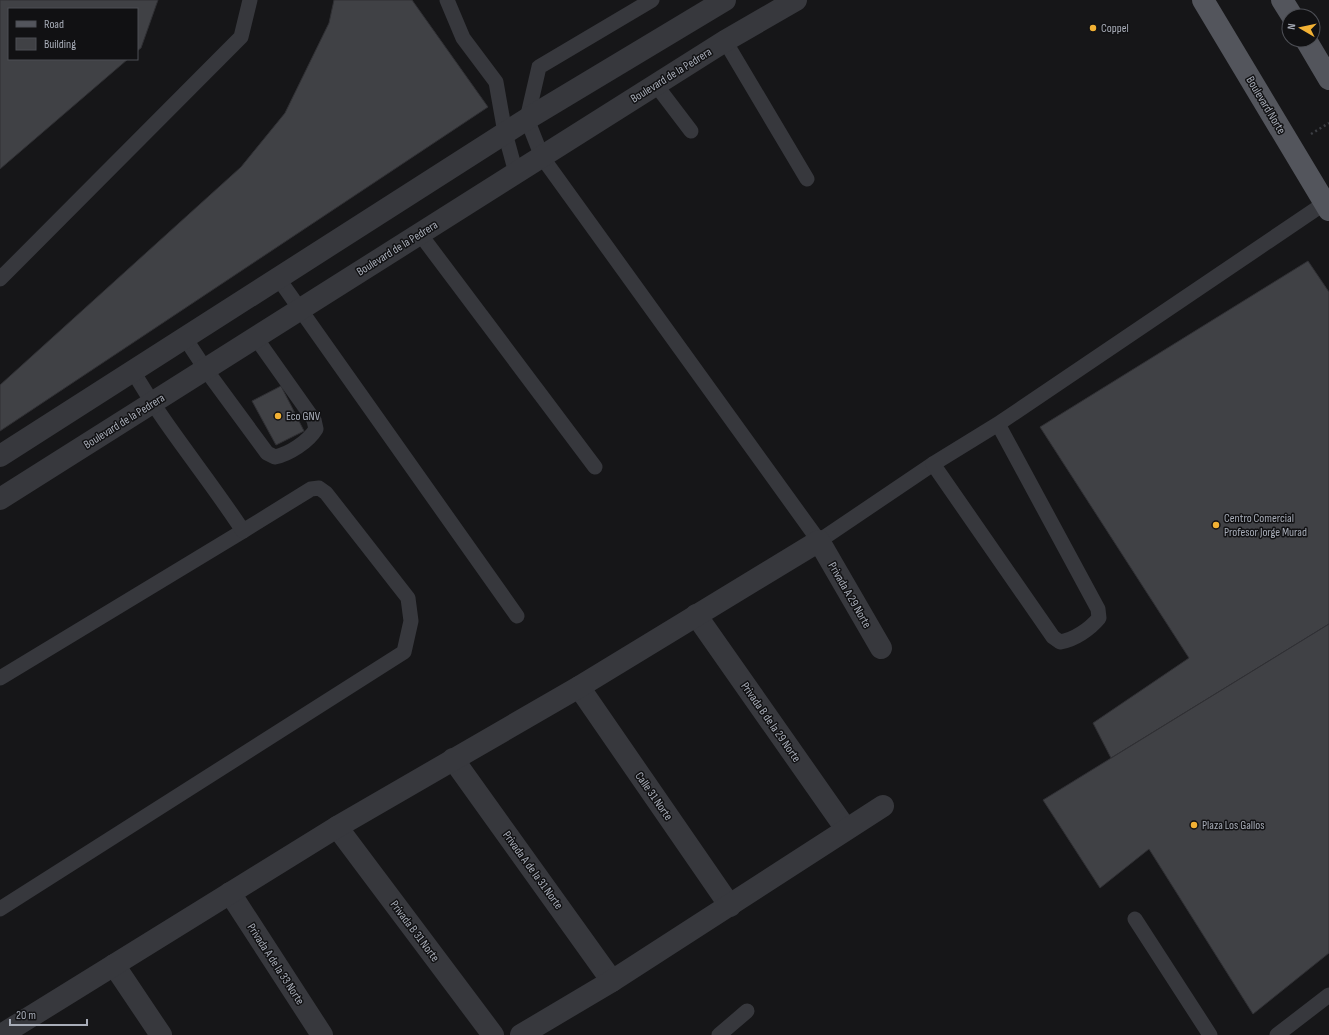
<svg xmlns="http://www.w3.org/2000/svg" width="1329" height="1035" font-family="'Sofia Sans Condensed',sans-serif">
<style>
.building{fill:#404145;stroke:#303034}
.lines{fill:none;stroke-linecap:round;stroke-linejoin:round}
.path{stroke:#3d3f44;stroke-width:2.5;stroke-dasharray:2 3;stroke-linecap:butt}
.service{stroke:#37383d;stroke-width:15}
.minor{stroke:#37383d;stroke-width:22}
.tertiary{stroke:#37383d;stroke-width:22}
.primary{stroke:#53555c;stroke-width:22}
.poi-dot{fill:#f2b134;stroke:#111113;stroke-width:1.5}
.labels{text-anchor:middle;stroke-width:3;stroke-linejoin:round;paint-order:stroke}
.poi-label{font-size:12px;fill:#a8adb8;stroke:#111113;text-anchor:start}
.street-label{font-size:12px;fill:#a8adb8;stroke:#111113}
</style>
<rect width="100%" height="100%" fill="#161618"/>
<!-- building -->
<g class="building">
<path d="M 0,0 L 158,0 L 141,48 L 137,51 L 137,9 L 9,9 L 9,59 L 128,59 L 0,169 Z"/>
<path d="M 334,0 L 412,0 L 488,107 L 0,431 L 0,385 L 241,167 L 285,113 L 329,23 Z"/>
<path d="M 1308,261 L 1329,292 L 1329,624 L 1111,758 L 1093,723 L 1189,658 L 1040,427 Z"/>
<path d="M 281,386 L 304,431 L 276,445 L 252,401 Z"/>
<path d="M 1329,624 L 1329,953 L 1253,1014 L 1149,849 L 1100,888 L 1043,800 Z"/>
</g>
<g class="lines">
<!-- path -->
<path class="path" d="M 1311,134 L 1329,123"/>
<!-- service -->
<g class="service">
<path d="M 447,0 L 463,38 L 496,82 L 505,133 L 516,173"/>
<path d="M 652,0 L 539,67 L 527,119 L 542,157 L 819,541 L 933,464"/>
<path d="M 725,41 L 807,179"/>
<path d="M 656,85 L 691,131"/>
<path d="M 420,234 L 595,467"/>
<path d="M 278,278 L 517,616"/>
<path d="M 0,279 L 241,37 L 250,0"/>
<path d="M 185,338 L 206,370 L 267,453 L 275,457 C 289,454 308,442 316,429 L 314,420 L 256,338"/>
<path d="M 998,424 L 1098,609 L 1099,618 C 1090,629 1074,640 1060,642 L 1053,637 L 933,464 L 998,424 L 1325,203"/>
<path d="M 0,678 L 243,531"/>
<path d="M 0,909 L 404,652 L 411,621 L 408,598 L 326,493 L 319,488 L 311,489 L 243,531 C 208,477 165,427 133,371"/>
<path d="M 1135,919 L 1210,1035"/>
<path d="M 719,1035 L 747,1011"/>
<path d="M 1277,1035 L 1329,995"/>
</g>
<!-- minor -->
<g class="minor">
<path d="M 696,615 L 846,829"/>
<path d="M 579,687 L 730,906"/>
<path d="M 453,759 L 612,981"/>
<path d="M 337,827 L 493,1035"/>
<path d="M 230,893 L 322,1035"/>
<path d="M 114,965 L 161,1035"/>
<path d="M 1,1035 L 337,827 L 579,687 L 819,541 L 881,648"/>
<path d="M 521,1035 L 612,981 L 883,806"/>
</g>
<!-- tertiary -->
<g class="tertiary">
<path d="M 0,456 L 527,119 L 725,0"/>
<path d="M 0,499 L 725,41 L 796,0"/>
</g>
<!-- primary -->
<g class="primary">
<path d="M 1203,0 L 1329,210"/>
<path d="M 1282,0 L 1292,16"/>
<path d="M 1306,40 L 1329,79"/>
</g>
</g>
<!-- markers -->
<g class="poi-dot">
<circle cx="1093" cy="28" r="4"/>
<circle cx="278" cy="416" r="4"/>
<circle cx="1216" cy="525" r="4"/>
<circle cx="1194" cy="825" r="4"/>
</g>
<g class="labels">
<!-- poi labels -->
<g class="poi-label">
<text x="1101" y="32">Coppel</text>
<text x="286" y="420">Eco GNV</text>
<text x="1224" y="522">Centro Comercial<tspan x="1224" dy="14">Profesor Jorge Murad</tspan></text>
<text x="1202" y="829">Plaza Los Gallos</text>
</g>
<!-- street labels -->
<g class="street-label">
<text transform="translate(671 75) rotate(-32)" y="4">Boulevard de la Pedrera</text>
<text transform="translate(1266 105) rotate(59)" y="4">Boulevard Norte</text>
<text transform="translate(397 248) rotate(-32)" y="4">Boulevard de la Pedrera</text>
<text transform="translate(124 421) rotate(-32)" y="4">Boulevard de la Pedrera</text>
<text transform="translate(850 595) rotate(60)" y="4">Privada A 29 Norte</text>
<text transform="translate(771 722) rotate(55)" y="4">Privada B de la 29 Norte</text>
<text transform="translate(654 796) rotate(55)" y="4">Calle 31 Norte</text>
<text transform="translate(533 870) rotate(54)" y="4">Privada A de la 31 Norte</text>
<text transform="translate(415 931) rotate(53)" y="4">Privada B 31 Norte</text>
<text transform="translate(276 964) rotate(57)" y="4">Privada A de la 33 Norte</text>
</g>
</g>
<!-- legend -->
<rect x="8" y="8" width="130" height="52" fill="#111113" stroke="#4d4f55"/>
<rect x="16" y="21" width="20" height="6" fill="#53555c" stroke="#4d4f55"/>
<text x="44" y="28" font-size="12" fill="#a8adb8">Road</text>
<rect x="16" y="38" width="20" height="12" fill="#404145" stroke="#4d4f55"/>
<text x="44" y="48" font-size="12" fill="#a8adb8">Building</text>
<!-- north arrow -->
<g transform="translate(1301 28) rotate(279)"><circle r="19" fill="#111113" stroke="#4d4f55"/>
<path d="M0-3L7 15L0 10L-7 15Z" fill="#f2b134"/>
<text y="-6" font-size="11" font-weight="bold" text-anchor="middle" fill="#a8adb8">N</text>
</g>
<!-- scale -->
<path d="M10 1019v6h77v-6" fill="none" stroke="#a8adb8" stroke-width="2"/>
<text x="16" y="1019" font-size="12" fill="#a8adb8" stroke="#111113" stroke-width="3" paint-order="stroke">20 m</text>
</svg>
